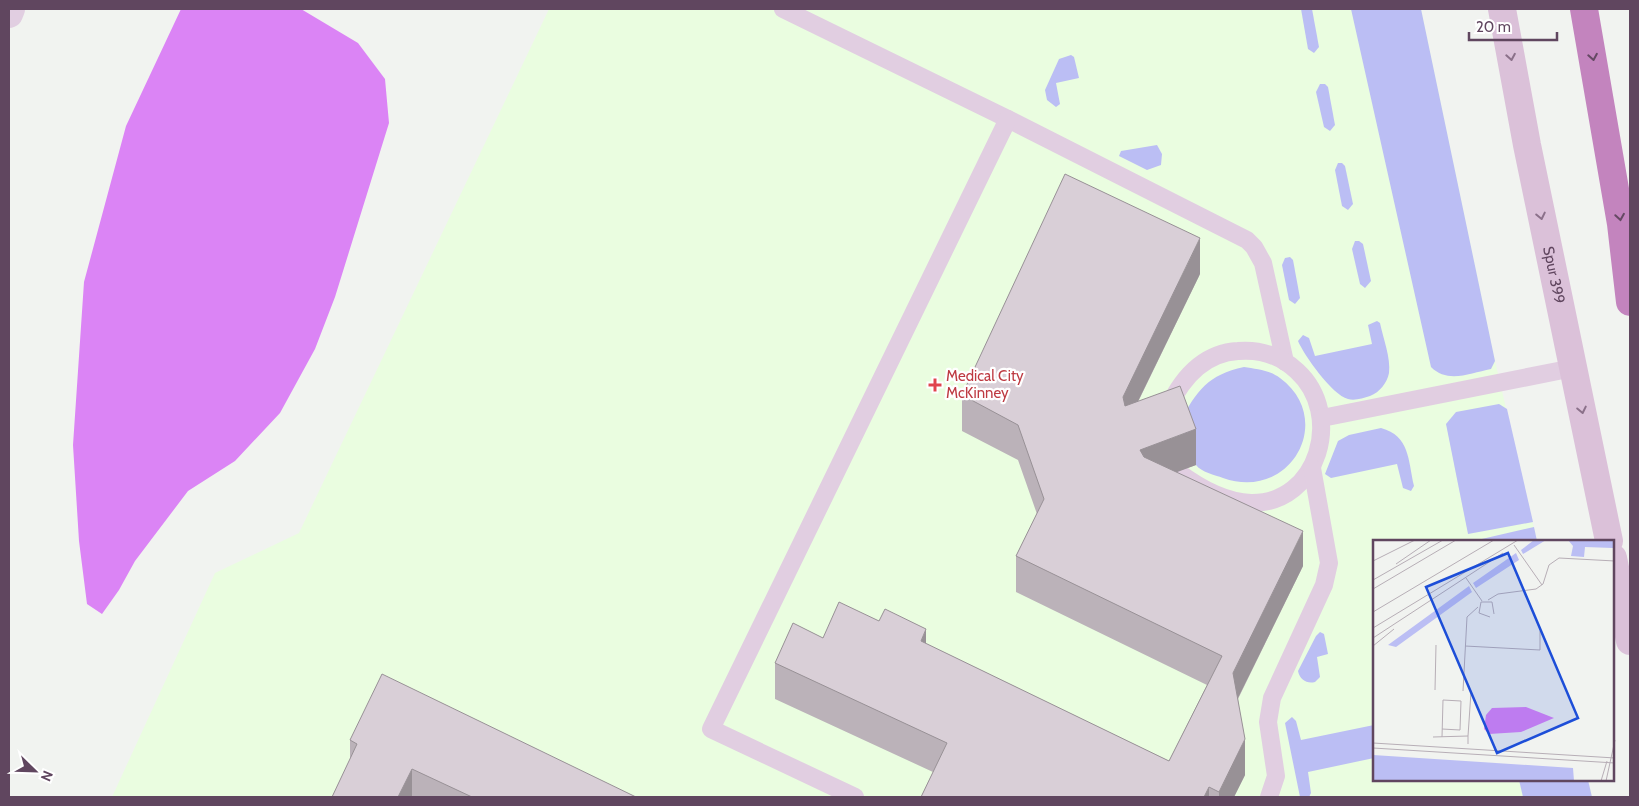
<svg xmlns="http://www.w3.org/2000/svg" width="1639" height="806" font-family="Cabin,sans-serif">
<style>
.medical{fill:#eafde0}
.green{fill:#bbbef4}
.water{fill:#db84f5}
.lines{fill:none;stroke-linecap:round;stroke-linejoin:round}
.service{stroke:#e1cee1;stroke-width:18}
.minor{stroke:#e1cee1;stroke-width:28}
.secondary{stroke:#dbc1d9;stroke-width:28}
.motorway{stroke:#c384be;stroke-width:28}
.wall{fill:#bbb2b9}
.shaded-wall{fill:#989196}
.building{fill:#d9cfd7;stroke:#989196}
.oneway{stroke:#8b718a}
.oneway2{stroke:#654964}
.health-dot{fill:#e0444e;stroke:#fff;stroke-width:2}
.labels{text-anchor:middle;stroke-width:4.5;stroke-linejoin:round;paint-order:stroke}
.street-label{font-size:15px;fill:#60465f;stroke:#fff}
.health-label{font-size:15px;fill:#be3a42;stroke:#fff;text-anchor:start}
.inset-road{fill:none;stroke:#b7aeb6;stroke-width:1}
.view{fill:#1d4ed8;fill-opacity:0.15;stroke:#1d4ed8;stroke-width:2.5}
.inset-edge{fill:none;stroke:#60465f;stroke-width:2.5}
</style>
<rect width="100%" height="100%" fill="#f1f3f0"/>
<!-- medical -->
<path class="medical" d="M 549,9 L 1421,9 L 1495,361 L 1537,541 L 1374,541 L 1374,780 L 1588,780 L 1592,797 L 112,797 L 215,573 L 299,533 Z"/>
<!-- green -->
<g class="green">
<path d="M 1301,9 L 1312,9 L 1319,47 L 1314,53 L 1308,49 Z"/>
<path d="M 1351,9 L 1421,9 L 1495,361 L 1491,369 C 1470,373 1448,384 1431,367 Z"/>
<path d="M 1071,55 L 1074,57 L 1079,78 L 1056,83 L 1060,104 L 1056,107 L 1047,100 L 1045,90 L 1059,59 Z"/>
<path d="M 1320,84 L 1325,84 L 1328,87 L 1335,125 L 1330,131 L 1324,127 L 1316,92 Z"/>
<path d="M 1157,145 L 1162,154 L 1161,165 L 1147,170 L 1119,156 L 1121,151 Z"/>
<path d="M 1338,163 L 1342,163 L 1345,166 L 1353,204 L 1348,210 L 1342,206 L 1335,170 Z"/>
<path d="M 1355,241 L 1359,241 L 1363,244 L 1371,281 L 1365,288 L 1360,284 L 1352,249 Z"/>
<path d="M 1290,257 L 1293,260 L 1300,298 L 1295,304 L 1289,300 L 1282,265 L 1285,258 Z"/>
<path d="M 1377,321 L 1380,323 C 1383,338 1391,358 1389,373 C 1387,383 1380,392 1370,396 C 1363,398 1355,401 1348,399 C 1332,395 1304,355 1298,341 L 1303,335 L 1309,338 L 1315,356 L 1372,344 L 1368,325 Z"/>
<path d="M 1244,367 C 1256,369 1270,370 1280,378 C 1336,419 1291,502 1223,478 C 1215,475 1201,472 1196,465 C 1189,457 1184,432 1180,422 C 1197,390 1208,375 1244,367 Z"/>
<path d="M 1499,404 L 1507,409 L 1533,522 L 1468,534 L 1446,424 L 1456,412 Z"/>
<path d="M 1381,428 C 1410,436 1408,460 1414,486 L 1411,491 L 1403,488 L 1397,464 L 1331,478 L 1325,474 L 1338,441 L 1349,435 Z"/>
<path d="M 1534,527 L 1537,541 L 1473,541 Z"/>
<path d="M 1320,632 L 1324,634 L 1328,654 L 1317,657 L 1320,677 L 1315,682 C 1307,684 1300,680 1298,671 L 1316,636 Z"/>
<path d="M 1292,717 L 1296,721 L 1301,740 L 1374,725 L 1374,758 L 1308,772 L 1311,793 L 1309,797 L 1300,797 L 1285,723 Z"/>
<path d="M 1519,780 L 1588,780 L 1592,797 L 1523,797 Z"/>
</g>
<!-- water -->
<path class="water" d="M 181,9 L 301,9 L 358,43 L 385,79 L 389,123 L 335,297 L 315,349 L 280,413 L 235,461 L 188,491 L 135,561 L 119,590 L 102,614 L 87,604 L 79,541 L 73,445 L 84,282 L 126,126 Z"/>
<g class="lines">
<!-- service -->
<g class="service">
<path d="M 783,9 L 1008,119 L 1247,240 L 1254,247 L 1263,263 L 1285,362"/>
<path d="M 1168,408 C 1182,378 1204,353 1238,351 C 1260,349 1281,356 1297,371 C 1344,414 1319,504 1251,503 C 1224,502 1198,487 1178,472"/>
<path d="M 1322,418 L 1573,368"/>
<path d="M 855,797 L 711,729 L 1008,119"/>
<path d="M 1269,797 L 1276,776 L 1268,722 L 1272,698 L 1324,585 L 1329,563 L 1312,468"/>
</g>
<!-- minor -->
<path class="minor" d="M 9,14 L 11,9"/>
<!-- secondary -->
<g class="secondary">
<path id="s1" d="M 1502,9 L 1527,145 L 1609,541"/>
<path d="M 1613,558 L 1630,641"/>
</g>
<!-- motorway -->
<path class="motorway" d="M 1584,9 L 1621,224 L 1630,302"/>
</g>
<!-- wall -->
<g class="wall">
<path d="M 1200,274 L 1138,402 L 1196,465 L 1176,472 L 1303,566 L 1238,699 L 1245,775 L 1234,797 L 921,797 L 933,772 L 775,699 L 775,663 L 823,638 L 879,621 L 1169,761 L 1207,685 L 1016,592 L 1016,556 L 1037,514 L 1018,460 L 962,431 L 962,395 Z"/>
<path d="M 350,740 L 636,797 L 332,797 L 350,760 Z"/>
</g>
<!-- shaded-wall -->
<g class="shaded-wall">
<path d="M 1200,238 L 1200,274 L 1123,432 L 1123,397 Z"/>
<path d="M 1196,429 L 1196,465 L 1140,486 L 1140,450 Z"/>
<path d="M 1303,531 L 1303,566 L 1233,708 L 1233,673 Z"/>
<path d="M 926,629 L 926,665 L 921,641 Z"/>
<path d="M 1245,739 L 1245,775 L 1234,797 L 1219,797 L 1219,792 Z"/>
<path d="M 412,769 L 412,797 L 398,797 Z"/>
<path d="M 1209,787 L 1209,797 L 1204,797 Z"/>
</g>
<!-- building -->
<g class="building">
<path d="M 1065,174 L 1200,238 L 1123,397 L 1125,406 L 1180,386 L 1196,429 L 1140,450 L 1144,457 L 1303,531 L 1233,673 L 1245,739 L 1219,792 L 1209,787 L 1204,797 L 921,797 L 947,743 L 775,663 L 793,623 L 823,638 L 839,602 L 879,621 L 885,609 L 926,629 L 921,641 L 1169,761 L 1222,656 L 1016,556 L 1044,499 L 1018,425 L 962,395 Z"/>
<path d="M 382,674 L 636,797 L 472,797 L 412,769 L 398,797 L 332,797 L 357,744 L 350,740 Z"/>
</g>
<!-- one-way arrows -->
<defs><path id="oneway-chevron" d="M-2-3.5L2.5 0L-2 3.5" fill="none" stroke-width="1.6" stroke-linecap="round" stroke-linejoin="round" transform="scale(1.25)"/></defs>
<g class="oneway">
<use href="#oneway-chevron" transform="translate(1511 57) rotate(80)"/>
<use href="#oneway-chevron" transform="translate(1541 216) rotate(78)"/>
<use href="#oneway-chevron" transform="translate(1582 410) rotate(78)"/>
</g>
<g class="oneway2">
<use href="#oneway-chevron" transform="translate(1593 57) rotate(80)"/>
<use href="#oneway-chevron" transform="translate(1620 217) rotate(81)"/>
</g>
<!-- markers -->
<path class="health-dot" d="M932.5 377.5h5v5h5v5h-5v5h-5v-5h-5v-5h5z"/>
<g class="labels">
<!-- street labels -->
<g class="street-label">
<text dy="5" stroke="none"><textPath href="#s1" startOffset="271">Spur 399</textPath></text>
</g>
<!-- health labels -->
<g class="health-label">
<text x="946" y="381">Medical City<tspan x="946" dy="17">McKinney</tspan></text>
</g>
</g>
<!-- overview -->
<g transform="translate(1373 540)">
<rect width="241" height="241" fill="#f1f3f0"/>
<path d="M 161,0 L 173,0 L 150,14 L 148,10 ZM 195,0 L 241,0 L 241,11 L 240,8 L 212,7 L 211,17 L 198,16 L 200,6 ZM 143,13 L 146,20 L 103,48 L 100,43 ZM 96,46 L 99,52 L 23,107 L 15,105 ZM 0,215 L 200,228 L 201,241 L 0,241 Z" fill="#bbbef4"/>
<path d="M 153,167 L 181,178 L 148,192 L 116,194 L 111,189 L 113,175 L 119,168 Z" fill="#db84f5"/>
<path class="inset-road" d="M 141,5 L 169,45M 0,21 L 42,0M 23,24 L 58,0M 93,38 L 109,61M 0,40 L 70,0M 0,49 L 83,0M 115,60 L 125,54 L 163,49 L 170,44 L 176,25 L 186,18 L 242,21M 0,72 L 121,0M 117,77 L 106,73 L 108,62 L 119,62 L 121,74M 0,88 L 145,0M 0,98 L 130,13M 0,106 L 21,89M 92,106 L 167,110 L 167,91M 62,150 L 63,105M 90,151 L 94,77 L 105,67M 95,196 L 98,152M 60,197 L 95,196 L 95,204M 69,197 L 70,160 L 88,161 L 87,190 L 69,189M 0,203 L 242,218M 0,208 L 242,223M 228,241 L 234,221M 233,241 L 242,200"/>
<path class="view" d="M 135,13 L 205,178 L 124,213 L 53,47 Z"/>
<rect width="241" height="241" class="inset-edge"/>
</g>
<!-- border -->
<rect width="1639" height="806" fill="none" stroke="#60465f" stroke-width="20"/>
<!-- north arrow -->
<g transform="translate(35 771) rotate(113)" stroke="#ffffff" stroke-width="4" paint-order="stroke">
<path d="M0-4L9 19L0 12L-9 19Z" fill="#60465f"/>
<text y="-8" font-size="14" font-weight="bold" text-anchor="middle" fill="#60465f">N</text>
</g>
<!-- scale -->
<path d="M1469 32v8h88v-8" fill="none" stroke="#60465f" stroke-width="2.5"/>
<text x="1476" y="32" font-size="15" fill="#60465f" stroke="#ffffff" stroke-width="4" paint-order="stroke">20 m</text>
</svg>
